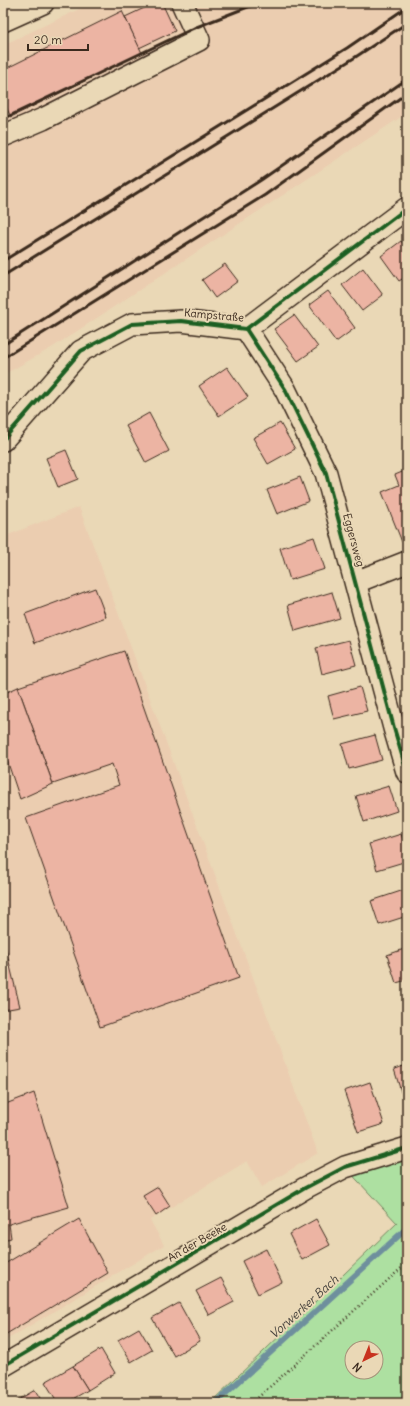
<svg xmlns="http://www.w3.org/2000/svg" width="410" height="1406" font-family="Delius,sans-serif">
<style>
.built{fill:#ebcdb0}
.green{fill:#ade0a1;stroke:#748560;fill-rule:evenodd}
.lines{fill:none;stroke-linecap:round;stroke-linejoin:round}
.stream{stroke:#6e8f9d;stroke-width:6}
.building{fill:#ecb4a3;stroke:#3b2a1e}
.minor-casing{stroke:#3b2a1e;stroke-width:24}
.path{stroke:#3b2a1e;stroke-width:2.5;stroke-dasharray:1 3;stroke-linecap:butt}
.minor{stroke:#ead8b6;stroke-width:21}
.rail{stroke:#3b2a1e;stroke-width:3}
.cycleway-casing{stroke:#ead8b6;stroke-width:6}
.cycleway{stroke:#1b5e20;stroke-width:4}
.labels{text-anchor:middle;stroke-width:4;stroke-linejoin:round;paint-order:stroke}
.street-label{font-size:11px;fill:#3b2a1e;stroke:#ead8b6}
.water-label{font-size:12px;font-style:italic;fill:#48433e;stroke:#ead8b6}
</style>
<rect width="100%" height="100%" fill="#ead8b6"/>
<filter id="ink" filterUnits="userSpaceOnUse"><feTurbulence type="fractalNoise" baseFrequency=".025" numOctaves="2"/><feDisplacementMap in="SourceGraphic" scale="8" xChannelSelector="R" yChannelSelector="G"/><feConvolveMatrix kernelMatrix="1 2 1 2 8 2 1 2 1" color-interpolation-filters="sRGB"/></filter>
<g filter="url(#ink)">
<!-- built -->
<g class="built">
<path d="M 92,3 L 407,3 L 407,113 L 53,347 L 3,375 L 3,45 Z"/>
<path d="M 79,507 L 318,1153 L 262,1187 L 247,1161 L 150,1220 L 164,1245 L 3,1342 L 3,537 Z"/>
</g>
<!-- green -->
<path class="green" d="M 407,1148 L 407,1403 L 210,1403 L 397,1223 L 345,1167 ZM 352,1348 L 376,1348 L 376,1372 L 352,1372 Z"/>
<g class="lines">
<!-- stream -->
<path class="stream" d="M 215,1403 L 407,1228"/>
</g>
<!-- building -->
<g class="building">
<path d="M 155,3 L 162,3 L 175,31 L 139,48 L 125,17 Z"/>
<path d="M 122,11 L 142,53 L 11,117 L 3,101 L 3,70 Z"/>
<path d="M 401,241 L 407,249 L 407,276 L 399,281 L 381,256 Z"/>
<path d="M 225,264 L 238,281 L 215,298 L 202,280 Z"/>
<path d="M 363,268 L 383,295 L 362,311 L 342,285 Z"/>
<path d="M 328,291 L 355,328 L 336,342 L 309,305 Z"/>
<path d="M 294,315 L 318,347 L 298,361 L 274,329 Z"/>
<path d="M 227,367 L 248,397 L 219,416 L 199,386 Z"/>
<path d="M 149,413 L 169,451 L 146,463 L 126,426 Z"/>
<path d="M 280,423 L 295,449 L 268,464 L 253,438 Z"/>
<path d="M 66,450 L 78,479 L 58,487 L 46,458 Z"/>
<path d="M 407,470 L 407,540 L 402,542 L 382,492 L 399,485 L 395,475 Z"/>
<path d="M 300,477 L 309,501 L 277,514 L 267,490 Z"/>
<path d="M 314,537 L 325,569 L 290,580 L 280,548 Z"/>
<path d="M 95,588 L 106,617 L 35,643 L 25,614 Z"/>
<path d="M 332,592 L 340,618 L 295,631 L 288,605 Z"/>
<path d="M 349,640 L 356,665 L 322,674 L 316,648 Z"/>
<path d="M 124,651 L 239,978 L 100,1027 L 26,818 L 119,785 L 112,764 L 53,784 L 18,687 Z"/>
<path d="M 18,687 L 53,784 L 20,799 L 3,748 L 3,694 Z"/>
<path d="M 360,687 L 367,711 L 334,719 L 328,696 Z"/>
<path d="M 375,735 L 382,760 L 349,769 L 342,744 Z"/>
<path d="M 389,786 L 397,811 L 364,822 L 356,796 Z"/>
<path d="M 401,834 L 407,852 L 407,861 L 377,870 L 369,844 Z"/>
<path d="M 407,889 L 407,916 L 379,925 L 371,901 Z"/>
<path d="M 3,937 L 20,1007 L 3,1010 Z"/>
<path d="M 407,948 L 407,980 L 396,983 L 387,955 Z"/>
<path d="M 407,1065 L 407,1111 L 394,1069 Z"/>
<path d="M 370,1082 L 384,1124 L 358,1132 L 344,1091 Z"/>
<path d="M 34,1093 L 69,1207 L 9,1224 L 11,1238 L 3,1240 L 3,1105 Z"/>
<path d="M 158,1187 L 170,1206 L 156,1216 L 143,1196 Z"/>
<path d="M 79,1219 L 108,1273 L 3,1336 L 3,1265 Z"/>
<path d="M 316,1219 L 330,1245 L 302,1260 L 289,1234 Z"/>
<path d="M 266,1249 L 282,1282 L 258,1294 L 242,1261 Z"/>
<path d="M 221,1278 L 234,1302 L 209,1315 L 196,1291 Z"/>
<path d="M 179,1303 L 200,1341 L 174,1356 L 152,1318 Z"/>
<path d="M 139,1328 L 152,1350 L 131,1362 L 118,1340 Z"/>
<path d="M 101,1349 L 115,1373 L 88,1390 L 73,1366 Z"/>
<path d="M 73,1366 L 88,1390 L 66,1403 L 58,1403 L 45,1382 Z"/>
<path d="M 35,1390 L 43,1403 L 13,1403 Z"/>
</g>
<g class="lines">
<defs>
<g id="minor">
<path d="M 3,21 L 43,3"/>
<path d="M 3,136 L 43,119 L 199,40 L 182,3"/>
<path d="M 246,329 L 285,389 L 326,473 L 394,728 L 407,772"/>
<path d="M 3,440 L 81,351 L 132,324 L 181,321 L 246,329 L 407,208"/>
<path d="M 356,582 L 407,562"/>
<path d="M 3,1366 L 305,1188 L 345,1167 L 407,1148"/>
</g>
</defs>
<!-- minor casing -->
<use href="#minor" class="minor-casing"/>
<!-- path -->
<path class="path" d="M 252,1403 L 407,1263"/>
<!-- minor -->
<use href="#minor" class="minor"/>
<!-- rail -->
<g class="rail">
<path d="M 3,119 L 194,28 L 258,3"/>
<path d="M 3,261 L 347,48 L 407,7"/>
<path d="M 3,276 L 354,58 L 407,23"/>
<path d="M 3,345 L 261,180 L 407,79"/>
<path d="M 3,358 L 265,195 L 407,93"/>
</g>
<defs>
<g id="cycleway">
<path d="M 246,329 L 285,389 L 326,473 L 394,728 L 407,772"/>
<path d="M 3,440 L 81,351 L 132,324 L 181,321 L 246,329 L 407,208"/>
<path d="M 3,1366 L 305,1188 L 345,1167 L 407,1148"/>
</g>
</defs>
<!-- cycleway casing -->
<use href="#cycleway" class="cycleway-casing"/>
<!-- cycleway -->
<use href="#cycleway" class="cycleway"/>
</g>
</g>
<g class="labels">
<!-- street labels -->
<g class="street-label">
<text transform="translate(214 315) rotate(5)" y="4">Kampstraße</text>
<text transform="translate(354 540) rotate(75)" y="4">Eggersweg</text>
<text transform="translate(197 1242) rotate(-30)" y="4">An der Beeke</text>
</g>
<!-- water labels -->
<g class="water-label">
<text transform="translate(304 1307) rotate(-42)" y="4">Vorwerker Bach</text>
</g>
</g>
<!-- margin -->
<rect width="410" height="1406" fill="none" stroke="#ead8b6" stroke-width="16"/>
<rect x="8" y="8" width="394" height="1390" fill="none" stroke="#3b2a1e" stroke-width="1.5" filter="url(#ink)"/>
<!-- north arrow -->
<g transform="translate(364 1360) rotate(223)"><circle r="19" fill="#ead8b6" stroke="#a49279"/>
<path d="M0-3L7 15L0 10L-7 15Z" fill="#c8321e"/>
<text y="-6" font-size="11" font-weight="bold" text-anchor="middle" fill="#3b2a1e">N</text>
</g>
<!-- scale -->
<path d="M28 44v6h60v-6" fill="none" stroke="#3b2a1e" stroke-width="2"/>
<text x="34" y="44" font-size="12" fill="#3b2a1e" stroke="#ead8b6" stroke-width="3" paint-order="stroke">20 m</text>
</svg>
